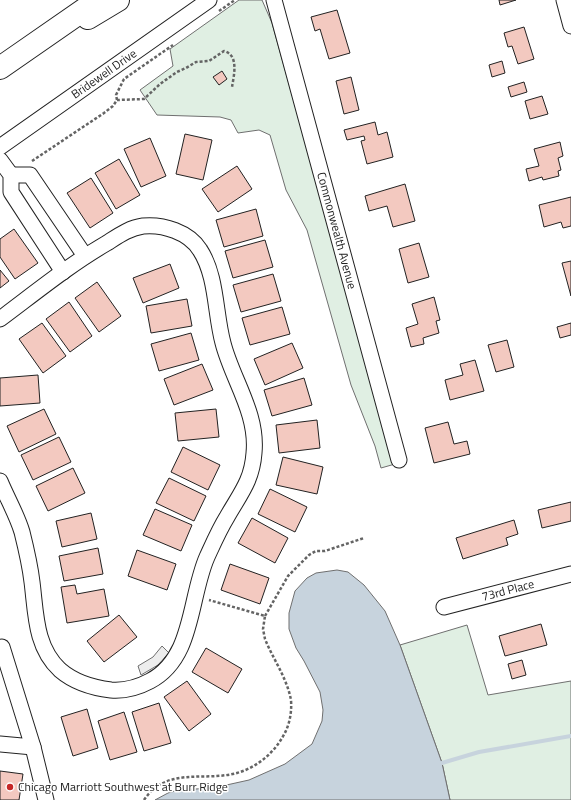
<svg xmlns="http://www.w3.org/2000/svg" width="571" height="800" font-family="'Titillium Web',sans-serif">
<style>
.green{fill:#e0efe3;stroke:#6f6f6f}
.parking{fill:#ededed;stroke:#6f6f6f}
.water{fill:#c7d3dd;stroke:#6f6f6f}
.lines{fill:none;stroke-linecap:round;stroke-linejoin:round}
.stream{stroke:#c7d3dd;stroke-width:4}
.building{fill:#f3c9c0;stroke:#222}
.minor-casing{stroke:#222;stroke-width:17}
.highway-casing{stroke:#222;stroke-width:24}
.path{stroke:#646464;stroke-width:2.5;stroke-dasharray:3 2;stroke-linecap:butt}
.minor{stroke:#fff;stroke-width:15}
.highway{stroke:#fff;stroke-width:22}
.poi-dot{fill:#c62828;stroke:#fff;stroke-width:1.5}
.labels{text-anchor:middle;stroke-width:3;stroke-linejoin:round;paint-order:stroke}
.street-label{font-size:12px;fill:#222;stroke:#fff}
.poi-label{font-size:12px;fill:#222;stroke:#fff;text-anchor:start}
</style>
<rect width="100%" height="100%" fill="#fff"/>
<!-- green -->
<g class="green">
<path d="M 239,0 L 262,0 L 272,23 L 395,464 L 381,468 L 375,446 L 351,385 L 307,230 L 286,190 L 270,135 L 259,130 L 238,133 L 231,120 L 220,117 L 157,115 L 140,90 L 173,66 L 170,49 Z"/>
<path d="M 467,625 L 488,695 L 571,681 L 571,800 L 450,800 L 442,763 L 400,645 Z"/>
</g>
<!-- parking -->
<path class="parking" d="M 162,646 L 169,653 L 158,665 L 141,675 L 138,666 L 153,657 Z"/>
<!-- water -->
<path class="water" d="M 337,570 L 348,572 L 364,585 L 385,611 L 400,645 L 442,763 L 450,800 L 155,800 L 168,793 L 178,790 L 213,788 L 249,780 L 285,764 L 312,744 L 322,721 L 323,710 L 320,692 L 304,661 L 296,648 L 289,629 L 289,613 L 295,591 L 307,578 L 316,573 Z"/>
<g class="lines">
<!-- stream -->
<path class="stream" d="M 442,763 L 479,752 L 571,736"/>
</g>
<!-- building -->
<g class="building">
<path d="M 499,0 L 516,0 L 500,5 Z"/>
<path d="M 337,10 L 350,53 L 329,59 L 320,29 L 315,31 L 311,17 Z"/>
<path d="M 524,27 L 534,59 L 518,64 L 512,46 L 508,47 L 504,33 Z"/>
<path d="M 502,61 L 505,73 L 492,77 L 489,65 Z"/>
<path d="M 222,71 L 227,79 L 219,85 L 213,77 Z"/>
<path d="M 351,77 L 359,110 L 344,114 L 336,81 Z"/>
<path d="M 524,82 L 527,92 L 511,97 L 508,87 Z"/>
<path d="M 542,96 L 548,114 L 530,119 L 525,101 Z"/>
<path d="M 375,122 L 378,135 L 387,132 L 393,157 L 367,164 L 361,141 L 365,140 L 364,136 L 347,140 L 344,130 Z"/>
<path d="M 185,134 L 212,140 L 203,180 L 176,174 Z"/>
<path d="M 150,138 L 166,176 L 141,187 L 124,149 Z"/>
<path d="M 560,142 L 563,156 L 558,158 L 561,170 L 558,171 L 559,176 L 543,180 L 542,177 L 529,181 L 526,169 L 539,166 L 534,149 Z"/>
<path d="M 119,159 L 140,195 L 116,209 L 95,173 Z"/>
<path d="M 237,166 L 252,189 L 218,212 L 202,189 Z"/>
<path d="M 91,178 L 113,213 L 90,228 L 67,193 Z"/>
<path d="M 405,184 L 415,221 L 393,227 L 387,206 L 369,211 L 365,196 Z"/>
<path d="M 571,197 L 571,226 L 563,228 L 561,222 L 544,227 L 539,205 Z"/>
<path d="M 256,209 L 263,236 L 224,247 L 216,220 Z"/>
<path d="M 14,229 L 38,263 L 15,279 L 0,257 L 0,239 Z"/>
<path d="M 265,240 L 273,267 L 233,278 L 225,251 Z"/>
<path d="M 419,243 L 429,277 L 408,283 L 399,249 Z"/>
<path d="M 571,261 L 571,296 L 562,263 Z"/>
<path d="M 170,264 L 179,288 L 143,303 L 133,278 Z"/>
<path d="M 0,270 L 9,281 L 0,288 Z"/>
<path d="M 273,274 L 281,301 L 241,312 L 233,285 Z"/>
<path d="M 97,282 L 121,316 L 99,332 L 75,298 Z"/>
<path d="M 434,297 L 440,320 L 436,321 L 439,333 L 423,338 L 424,344 L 411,347 L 406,328 L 418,324 L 412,304 Z"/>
<path d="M 187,299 L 192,326 L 151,333 L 146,306 Z"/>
<path d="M 69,302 L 92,336 L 70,352 L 46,319 Z"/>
<path d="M 282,307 L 290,334 L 250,345 L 242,318 Z"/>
<path d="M 42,323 L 66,356 L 43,373 L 19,339 Z"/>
<path d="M 571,323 L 571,335 L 560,338 L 557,327 Z"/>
<path d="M 191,333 L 199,360 L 159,371 L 151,344 Z"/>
<path d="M 507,340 L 514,367 L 496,372 L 488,345 Z"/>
<path d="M 292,343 L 303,368 L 265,385 L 254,359 Z"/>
<path d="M 475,360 L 484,391 L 450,400 L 445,380 L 463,375 L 460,364 Z"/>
<path d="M 202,364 L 213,390 L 174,405 L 164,379 Z"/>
<path d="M 38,375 L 40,403 L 0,406 L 0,378 Z"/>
<path d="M 304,378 L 312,405 L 272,416 L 264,390 Z"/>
<path d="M 44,409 L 56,434 L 19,452 L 7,426 Z"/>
<path d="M 216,409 L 219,437 L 178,441 L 175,413 Z"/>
<path d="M 317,420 L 320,448 L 279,453 L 276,425 Z"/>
<path d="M 448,422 L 454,444 L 467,441 L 470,454 L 434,463 L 425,428 Z"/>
<path d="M 59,437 L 71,462 L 33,480 L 21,455 Z"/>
<path d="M 183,447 L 220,465 L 208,490 L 171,472 Z"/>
<path d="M 283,457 L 323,467 L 317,494 L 276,485 Z"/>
<path d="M 73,468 L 85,493 L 48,511 L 36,486 Z"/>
<path d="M 169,478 L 206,496 L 194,521 L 156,503 Z"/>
<path d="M 270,489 L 307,507 L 295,532 L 258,514 Z"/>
<path d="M 571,502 L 571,521 L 542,528 L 538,510 Z"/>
<path d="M 155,509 L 192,525 L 181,551 L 143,535 Z"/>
<path d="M 91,513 L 97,539 L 62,547 L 56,521 Z"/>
<path d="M 252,518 L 288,538 L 275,563 L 238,543 Z"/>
<path d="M 514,520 L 518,534 L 506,538 L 508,545 L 463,559 L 456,538 Z"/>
<path d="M 98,548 L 103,574 L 64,581 L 59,556 Z"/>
<path d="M 137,550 L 176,564 L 167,590 L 128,576 Z"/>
<path d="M 230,564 L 269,578 L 260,604 L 221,590 Z"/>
<path d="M 75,585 L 77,594 L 104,589 L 109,616 L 67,623 L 61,587 Z"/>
<path d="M 119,615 L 137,637 L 104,662 L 87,641 Z"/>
<path d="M 541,624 L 547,645 L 505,656 L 499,636 Z"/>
<path d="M 206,648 L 242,669 L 228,693 L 192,672 Z"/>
<path d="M 522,660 L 526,675 L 512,679 L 508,664 Z"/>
<path d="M 187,681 L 211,714 L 189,731 L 164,697 Z"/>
<path d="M 159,703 L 171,743 L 144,751 L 132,712 Z"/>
<path d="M 87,709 L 98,748 L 73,756 L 61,717 Z"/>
<path d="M 124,712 L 137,752 L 110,760 L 98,721 Z"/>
<path d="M 0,771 L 23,774 L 19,800 L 0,800 Z"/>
</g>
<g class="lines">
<defs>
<g id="minor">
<path id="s1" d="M 274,0 L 399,460"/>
<path d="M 564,0 L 571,26"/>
<path id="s2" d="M 0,147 L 209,0"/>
<path d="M 0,160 L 11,175 L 11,192 L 63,272"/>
<path d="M 11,175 L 30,175 L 85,256"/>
<path d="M 0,319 C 35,293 69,265 107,243 C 118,236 129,228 143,226 C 163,224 189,232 200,250 C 217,276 215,314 223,343 C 232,379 258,413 254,453 C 252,481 240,494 227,517 C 219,530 213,544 207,557 C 189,598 194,658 150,681 C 137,688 125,691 111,690 C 94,688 74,682 60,670 C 35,647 36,613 32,582 C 30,565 26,548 22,532 C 17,515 7,498 0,481"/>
<path id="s3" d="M 444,607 L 571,574"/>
<path d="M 0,648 L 2,647 L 33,747 L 0,744"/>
<path d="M 33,747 L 46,800"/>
</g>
<g id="highway">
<path d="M 88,18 L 118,0"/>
<path d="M 0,68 L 98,0"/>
</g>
</defs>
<!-- minor casing -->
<use href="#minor" class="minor-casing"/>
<!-- highway casing -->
<use href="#highway" class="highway-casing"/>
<!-- path -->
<g class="path">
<path d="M 219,11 L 235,0"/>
<path d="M 117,100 L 116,95 L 124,79 L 173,45"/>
<path d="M 32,161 L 104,113 L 113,106 L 117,100 L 144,99 L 160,84 L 177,72 L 186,68 L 196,62 L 209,61 L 224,51 C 239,55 234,75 232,87"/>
<path d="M 265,616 L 288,576 L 309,555 L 316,551 L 325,551 L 364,538"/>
<path d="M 144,800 C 167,766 204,782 237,773 C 255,768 272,755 282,738 C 289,727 292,714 291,700 C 287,678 273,659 265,639 L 263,629 L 265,616 L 209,600"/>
</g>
<!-- minor -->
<use href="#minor" class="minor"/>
<!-- highway -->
<use href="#highway" class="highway"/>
</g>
<!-- markers -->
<circle class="poi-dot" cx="10" cy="787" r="4"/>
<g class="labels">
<!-- street labels -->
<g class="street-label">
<text dy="4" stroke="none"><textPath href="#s2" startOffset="127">Bridewell Drive</textPath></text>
<text dy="4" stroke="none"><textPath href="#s1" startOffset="239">Commonwealth Avenue</textPath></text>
<text dy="4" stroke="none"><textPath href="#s3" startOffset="66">73rd Place</textPath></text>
</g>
<!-- poi labels -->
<g class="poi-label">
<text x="18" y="791">Chicago Marriott Southwest at Burr Ridge</text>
</g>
</g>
</svg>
